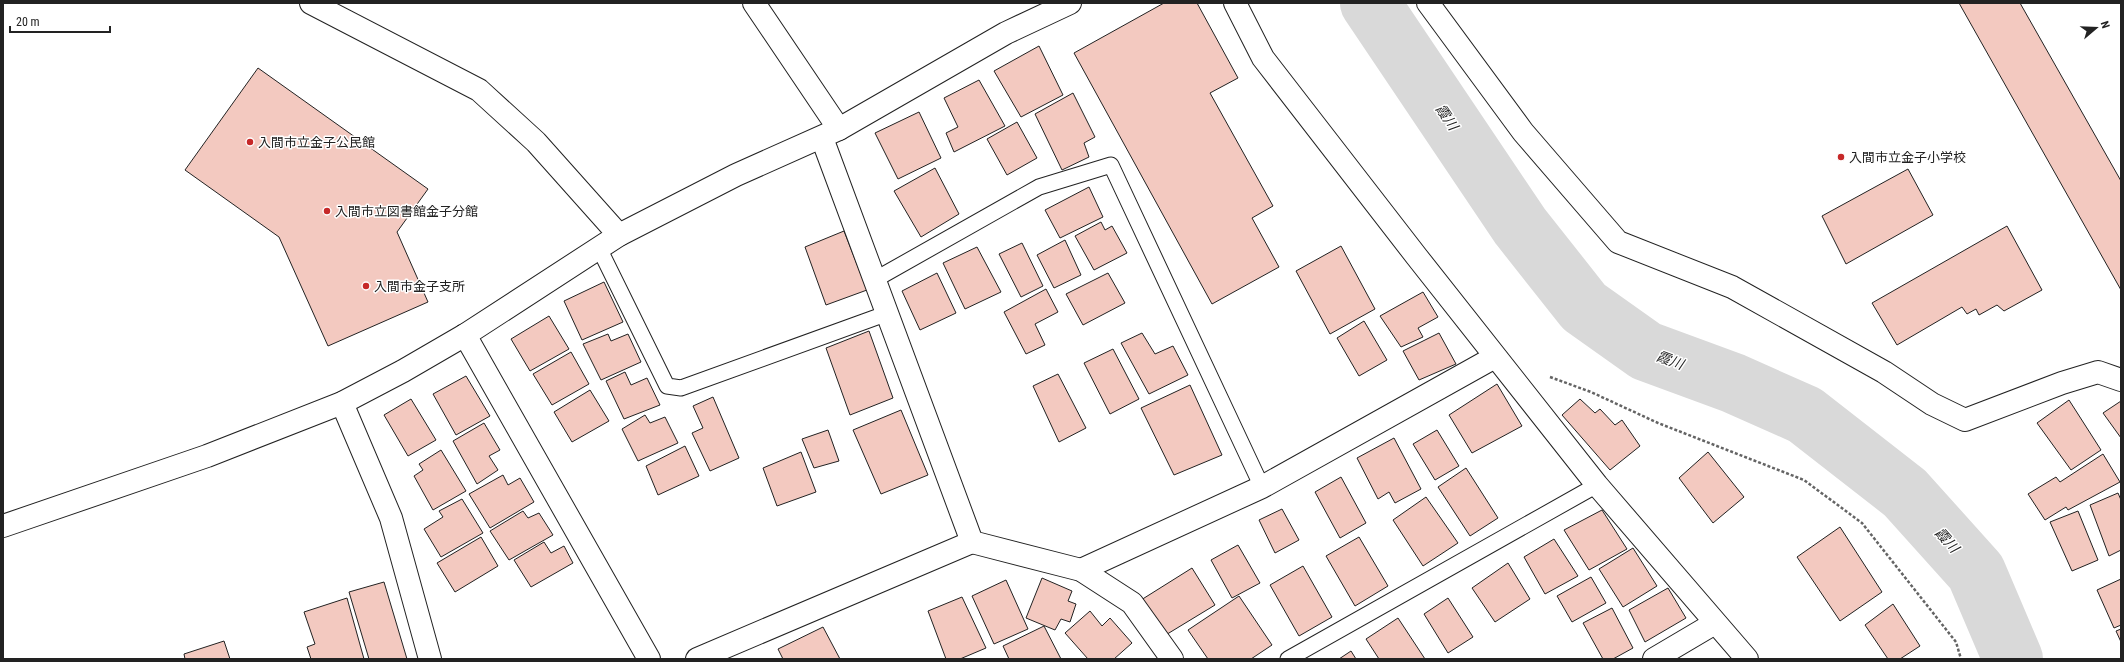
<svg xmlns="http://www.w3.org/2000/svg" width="2124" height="662" font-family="'Roboto Condensed','Noto Sans JP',sans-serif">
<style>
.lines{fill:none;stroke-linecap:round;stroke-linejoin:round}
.river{stroke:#d9d9d9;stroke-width:60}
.building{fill:#f3c9c0;stroke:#222}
.lane-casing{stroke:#222;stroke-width:17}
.street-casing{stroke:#222;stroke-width:24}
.secondary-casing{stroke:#222;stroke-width:24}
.path{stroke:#646464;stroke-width:2.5;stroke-dasharray:3 2;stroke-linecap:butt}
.lane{stroke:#fff;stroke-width:15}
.street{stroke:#fff;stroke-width:22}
.secondary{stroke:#fff;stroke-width:22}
.poi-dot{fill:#c62828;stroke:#fff;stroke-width:1.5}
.labels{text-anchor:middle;stroke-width:3;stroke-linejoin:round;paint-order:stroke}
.poi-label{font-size:13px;fill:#222;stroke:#fff;text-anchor:start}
.water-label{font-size:14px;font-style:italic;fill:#222;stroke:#fff}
</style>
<rect width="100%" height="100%" fill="#fff"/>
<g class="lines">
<!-- river -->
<path class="river" d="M 1370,3 L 1520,226 L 1584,307 L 1646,351 L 1733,383 L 1805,415 L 1905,493 L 1976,572 L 2013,659"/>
</g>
<!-- building -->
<g class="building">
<path d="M 1164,3 L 1197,3 L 1238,78 L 1210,93 L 1273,206 L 1252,218 L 1279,267 L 1212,304 L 1074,53 Z"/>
<path d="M 1959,3 L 2020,3 L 2121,181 L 2121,290 Z"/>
<path d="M 1039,46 L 1063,95 L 1021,117 L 994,71 Z"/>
<path d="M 258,68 L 428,189 L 397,232 L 428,302 L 328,346 L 279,237 L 185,170 Z"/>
<path d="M 979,80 L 1005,126 L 954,152 L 946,133 L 958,127 L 944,98 Z"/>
<path d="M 1073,93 L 1095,137 L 1084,143 L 1089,157 L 1062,170 L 1035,114 Z"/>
<path d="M 919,112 L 941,158 L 898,179 L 875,133 Z"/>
<path d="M 1017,122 L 1037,158 L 1007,175 L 987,139 Z"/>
<path d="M 935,168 L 959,214 L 921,237 L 894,191 Z"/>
<path d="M 1908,169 L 1933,215 L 1846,264 L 1822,216 Z"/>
<path d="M 1089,187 L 1103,217 L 1060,238 L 1045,210 Z"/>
<path d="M 1101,222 L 1105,230 L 1112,226 L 1127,253 L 1094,270 L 1075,236 Z"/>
<path d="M 2007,226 L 2042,290 L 2004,311 L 1997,305 L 1979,315 L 1976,309 L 1967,314 L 1962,307 L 1897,345 L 1872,303 Z"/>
<path d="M 844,231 L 867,290 L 826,305 L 805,247 Z"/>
<path d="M 1065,240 L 1081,275 L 1054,288 L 1037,255 Z"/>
<path d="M 1022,243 L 1043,286 L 1021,297 L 999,254 Z"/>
<path d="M 1341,246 L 1375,309 L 1330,334 L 1296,271 Z"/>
<path d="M 977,247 L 1001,292 L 965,309 L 943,263 Z"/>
<path d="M 937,273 L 956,313 L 920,330 L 902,291 Z"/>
<path d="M 1108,273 L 1125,303 L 1083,325 L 1066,294 Z"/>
<path d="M 604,282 L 623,322 L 582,340 L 564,301 Z"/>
<path d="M 1046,289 L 1058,312 L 1035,324 L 1045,345 L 1026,354 L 1004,312 Z"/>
<path d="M 1423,292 L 1438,317 L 1418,328 L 1423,337 L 1401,347 L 1380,316 Z"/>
<path d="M 549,316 L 569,349 L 530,371 L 511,339 Z"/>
<path d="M 1364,321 L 1387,360 L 1359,376 L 1337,338 Z"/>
<path d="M 869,331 L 893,398 L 850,415 L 826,348 Z"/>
<path d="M 1142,333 L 1155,354 L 1173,346 L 1188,375 L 1149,394 L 1121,343 Z"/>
<path d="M 1439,333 L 1456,364 L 1419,380 L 1403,351 Z"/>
<path d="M 608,334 L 611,341 L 628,334 L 641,362 L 601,380 L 583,344 Z"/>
<path d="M 1113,349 L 1139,399 L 1110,414 L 1084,363 Z"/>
<path d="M 571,352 L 589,384 L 552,405 L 533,374 Z"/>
<path d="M 625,372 L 631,385 L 647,378 L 660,405 L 624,419 L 606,381 Z"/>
<path d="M 1058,374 L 1086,428 L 1059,442 L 1033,386 Z"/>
<path d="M 466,376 L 490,416 L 456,435 L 433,394 Z"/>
<path d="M 1497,384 L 1522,426 L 1472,453 L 1449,415 Z"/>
<path d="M 1190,385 L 1222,455 L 1174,475 L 1141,408 Z"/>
<path d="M 590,390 L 609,421 L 572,442 L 554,412 Z"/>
<path d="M 713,397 L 739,458 L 710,471 L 692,433 L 703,428 L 693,406 Z"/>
<path d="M 411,399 L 436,440 L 408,456 L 384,415 Z"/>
<path d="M 1580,399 L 1595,413 L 1600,409 L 1615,425 L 1622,420 L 1640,446 L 1610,470 L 1562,415 Z"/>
<path d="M 2069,400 L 2101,450 L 2071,470 L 2037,423 Z"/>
<path d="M 2121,401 L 2121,438 L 2103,413 Z"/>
<path d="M 901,410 L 928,475 L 881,494 L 853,430 Z"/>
<path d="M 645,415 L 650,423 L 665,417 L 678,443 L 638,461 L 622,429 Z"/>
<path d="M 484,423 L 500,450 L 489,456 L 498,470 L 477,484 L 453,441 Z"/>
<path d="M 828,430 L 839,461 L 814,468 L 802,439 Z"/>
<path d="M 1437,430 L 1459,466 L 1435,480 L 1413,444 Z"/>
<path d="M 1394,438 L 1421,489 L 1395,503 L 1389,492 L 1378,499 L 1357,458 Z"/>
<path d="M 685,446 L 699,476 L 658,495 L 646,466 Z"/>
<path d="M 441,450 L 466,491 L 433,510 L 414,476 L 423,470 L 419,464 Z"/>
<path d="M 801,452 L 816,492 L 777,506 L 763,468 Z"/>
<path d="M 1708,452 L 1744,497 L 1713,523 L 1679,478 Z"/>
<path d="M 2103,454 L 2120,482 L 2068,510 L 2066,507 L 2045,520 L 2028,494 L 2056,477 L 2060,482 Z"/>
<path d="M 1466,468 L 1498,518 L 1470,536 L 1438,487 Z"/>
<path d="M 503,475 L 508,485 L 520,478 L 534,502 L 490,528 L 469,494 Z"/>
<path d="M 1341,477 L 1366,523 L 1340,538 L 1315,492 Z"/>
<path d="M 2118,493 L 2121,500 L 2121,550 L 2109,556 L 2090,505 Z"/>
<path d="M 1426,497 L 1458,543 L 1423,566 L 1393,520 Z"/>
<path d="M 462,499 L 483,533 L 441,557 L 424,529 L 443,517 L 439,511 Z"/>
<path d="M 1282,509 L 1299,540 L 1275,553 L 1259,520 Z"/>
<path d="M 1602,510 L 1627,549 L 1589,570 L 1564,530 Z"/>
<path d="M 523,511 L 528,518 L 539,513 L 553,535 L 509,560 L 490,531 Z"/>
<path d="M 2078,511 L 2098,560 L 2072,571 L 2050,522 Z"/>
<path d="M 1840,527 L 1882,592 L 1840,621 L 1797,557 Z"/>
<path d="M 481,537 L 498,566 L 455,592 L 437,563 Z"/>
<path d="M 1359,537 L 1388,586 L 1355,606 L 1326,556 Z"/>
<path d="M 1554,539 L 1578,576 L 1545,594 L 1524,557 Z"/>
<path d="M 544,542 L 551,553 L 564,546 L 573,563 L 531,587 L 514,560 Z"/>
<path d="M 1238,545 L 1260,583 L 1232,598 L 1211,560 Z"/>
<path d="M 1633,548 L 1657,586 L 1623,607 L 1599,569 Z"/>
<path d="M 1508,563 L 1530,599 L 1495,622 L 1472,588 Z"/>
<path d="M 1303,566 L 1332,617 L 1299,636 L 1270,585 Z"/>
<path d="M 1192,568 L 1215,605 L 1164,636 L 1141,600 Z"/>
<path d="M 1591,577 L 1606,603 L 1572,622 L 1557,596 Z"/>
<path d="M 1042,578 L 1072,591 L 1068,601 L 1076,604 L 1070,622 L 1061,619 L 1055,630 L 1026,618 Z"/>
<path d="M 2121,579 L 2121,625 L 2114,628 L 2097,590 Z"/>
<path d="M 1006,580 L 1028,629 L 994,644 L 972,596 Z"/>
<path d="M 384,582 L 407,659 L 369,659 L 349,592 Z"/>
<path d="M 1668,588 L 1686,618 L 1645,642 L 1629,610 Z"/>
<path d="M 1239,596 L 1272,645 L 1251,659 L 1208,659 L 1188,630 Z"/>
<path d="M 962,597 L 986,648 L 960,659 L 946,659 L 928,611 Z"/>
<path d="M 347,598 L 364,659 L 311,659 L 307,647 L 315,644 L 304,612 Z"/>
<path d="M 1448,598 L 1473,637 L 1448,653 L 1424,614 Z"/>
<path d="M 1893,604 L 1920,646 L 1900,659 L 1888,659 L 1865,625 Z"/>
<path d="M 1612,608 L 1633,648 L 1613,659 L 1603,659 L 1583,623 Z"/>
<path d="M 1090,611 L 1102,626 L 1110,618 L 1132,643 L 1114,659 L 1088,659 L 1065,633 Z"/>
<path d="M 1398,618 L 1425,659 L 1379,659 L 1366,639 Z"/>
<path d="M 1044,626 L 1061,659 L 1009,659 L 1003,646 Z"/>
<path d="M 823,627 L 840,659 L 783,659 L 778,649 Z"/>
<path d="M 2121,629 L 2121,642 L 2116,631 Z"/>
<path d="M 224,641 L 230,659 L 185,659 L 184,654 Z"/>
<path d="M 1351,651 L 1356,659 L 1339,659 Z"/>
</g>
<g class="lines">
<defs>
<g id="lane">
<path d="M 599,248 L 667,386 L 681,388 L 888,313"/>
<path d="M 876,279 L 1039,187 L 1111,165 L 1262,487"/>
<path d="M 1288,659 L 1597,485"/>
</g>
<g id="street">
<path d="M 311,3 L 479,90 L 536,142 L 619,235"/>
<path d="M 754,3 L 839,129"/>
<path d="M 1235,3 L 1263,58 L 1417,257 L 1597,485 L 1747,659"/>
<path d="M 1428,3 L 1523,132 L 1618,242 L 1732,287 L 1884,372 L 1932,404 L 1965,420 L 2062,383 L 2098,372 L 2121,380"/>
<path d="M 822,138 L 972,542 L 1081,570 L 1132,603 L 1172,659"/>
<path d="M 465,335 L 649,659"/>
<path d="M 342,403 L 391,518 L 430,659"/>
<path d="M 1081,570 L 1262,487 L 1495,357"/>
<path d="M 697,659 L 972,542"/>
<path d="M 1654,659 L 1715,623"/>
</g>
<path id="secondary" d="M 3,526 L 207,456 L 342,403 L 403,371 L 465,335 L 619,235 L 736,175 L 839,129 L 1006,33 L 1070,3"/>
</defs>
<!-- lane casing -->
<use href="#lane" class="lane-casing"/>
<!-- street casing -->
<use href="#street" class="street-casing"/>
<!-- secondary casing -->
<use href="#secondary" class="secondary-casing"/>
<!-- path -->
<path class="path" d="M 1550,377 L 1591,392 L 1658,423 L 1804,480 L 1862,523 L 1956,642 L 1961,659"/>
<!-- lane -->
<use href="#lane" class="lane"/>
<!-- street -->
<use href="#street" class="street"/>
<!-- secondary -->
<use href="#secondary" class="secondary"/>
</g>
<!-- markers -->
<g class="poi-dot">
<circle cx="250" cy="142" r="4"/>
<circle cx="1841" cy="157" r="4"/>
<circle cx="327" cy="211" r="4"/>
<circle cx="366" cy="286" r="4"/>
</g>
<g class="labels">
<!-- poi labels -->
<g class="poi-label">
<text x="258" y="147">入間市立金子公民館</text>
<text x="1849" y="162">入間市立金子小学校</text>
<text x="335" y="216">入間市立図書館金子分館</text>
<text x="374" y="291">入間市金子支所</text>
</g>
<!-- water labels -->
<g class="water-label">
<text transform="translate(1447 117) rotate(56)" y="5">霞川</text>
<text transform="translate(1670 360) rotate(20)" y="5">霞川</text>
<text transform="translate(1947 540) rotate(48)" y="5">霞川</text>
</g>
</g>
<!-- border -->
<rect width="2124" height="662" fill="none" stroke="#222222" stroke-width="8"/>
<!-- north arrow -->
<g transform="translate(2096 28) rotate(71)" stroke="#ffffff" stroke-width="3" paint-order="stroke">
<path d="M0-3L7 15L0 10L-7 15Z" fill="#222222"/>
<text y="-6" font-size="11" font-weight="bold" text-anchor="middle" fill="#222222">N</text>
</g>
<!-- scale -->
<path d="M10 26v6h100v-6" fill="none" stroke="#222222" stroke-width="2"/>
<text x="16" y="26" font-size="12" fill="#222222" stroke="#ffffff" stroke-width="3" paint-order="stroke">20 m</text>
</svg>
